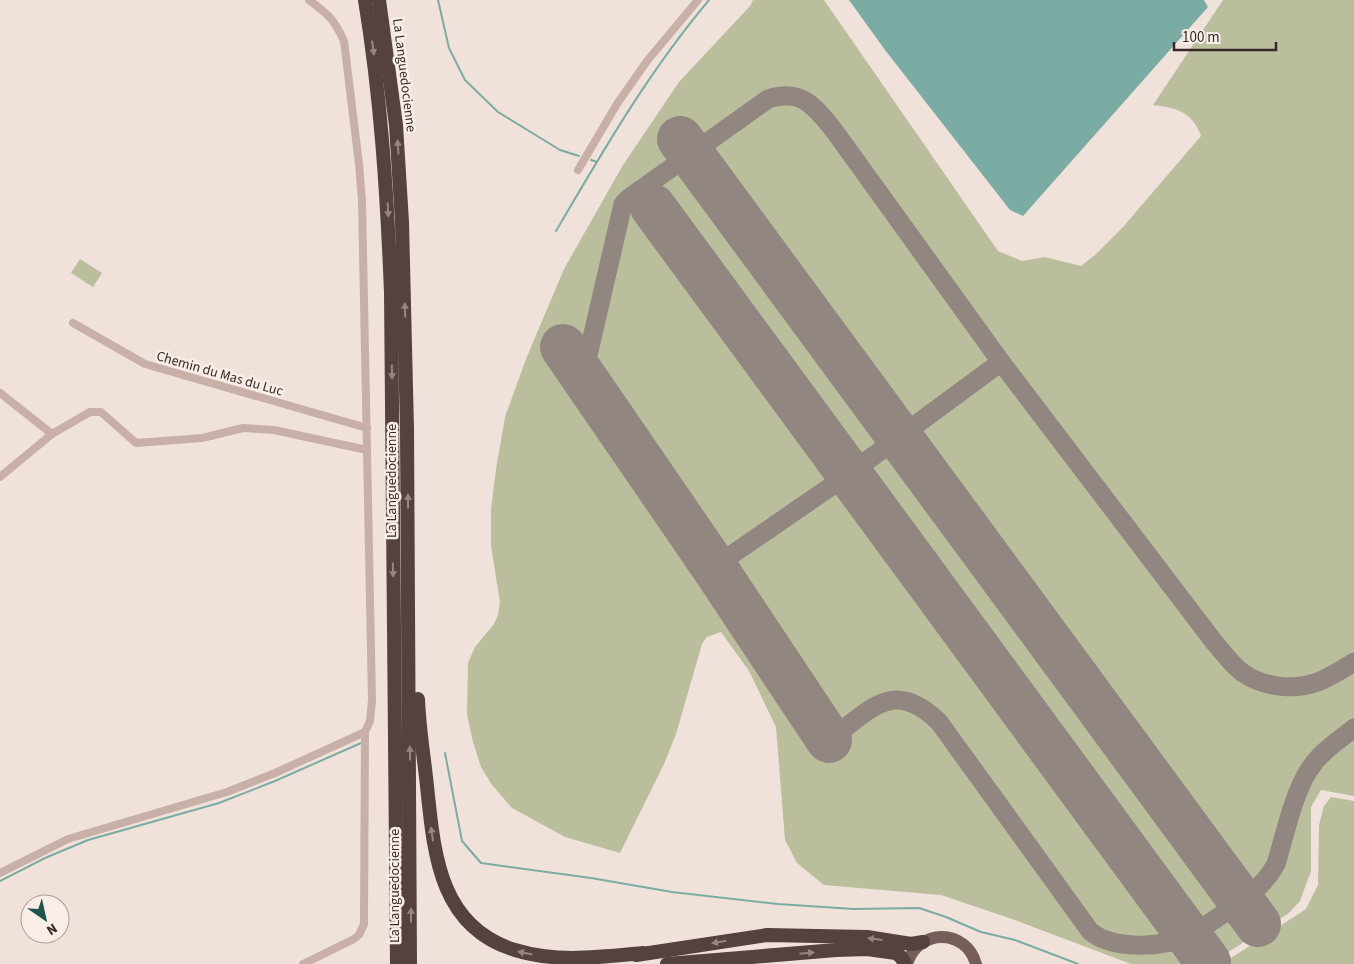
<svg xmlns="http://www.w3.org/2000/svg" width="1354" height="964" font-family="'Source Sans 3',sans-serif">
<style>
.green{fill:#babe9c}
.water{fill:#7baca3}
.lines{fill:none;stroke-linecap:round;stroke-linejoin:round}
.stream{stroke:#7baca3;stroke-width:2}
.taxiway{stroke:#928681;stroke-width:19}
.runway{stroke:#928681;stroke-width:46}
.street{stroke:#c8afa7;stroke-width:8}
.primary{stroke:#765d59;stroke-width:12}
.highway{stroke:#55413f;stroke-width:14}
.oneway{fill:#968682}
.labels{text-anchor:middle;stroke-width:5;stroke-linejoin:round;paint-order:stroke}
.street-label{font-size:14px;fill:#352927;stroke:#f8ede7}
</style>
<rect width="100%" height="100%" fill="#f0e2db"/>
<!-- green -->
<g class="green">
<path d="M 753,0 L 824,0 L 998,251 L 1022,261 L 1045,257 L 1081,266 L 1095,255 L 1123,227 L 1201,136 C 1192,111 1176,108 1153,105 L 1223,0 L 1354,0 L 1354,796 L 1321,790 L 1311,807 L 1311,871 L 1300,901 L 1289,913 L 1210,964 L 1131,964 L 1012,919 L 941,895 L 824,885 L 797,863 L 785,840 L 776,727 L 749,671 L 721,632 L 707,637 L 702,644 L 676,734 L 664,764 L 620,853 L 565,837 L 512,808 L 492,785 L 481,767 L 473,742 L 467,715 L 468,663 L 475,647 L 494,624 L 498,615 L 500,602 L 491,546 L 491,509 L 496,469 L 505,417 L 526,359 L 564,269 L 623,165 L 679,82 L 750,6 Z"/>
<path d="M 80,259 L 102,273 L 93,287 L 71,273 Z"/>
<path d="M 1331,797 L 1354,801 L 1354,964 L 1222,964 L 1306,909 L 1318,885 L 1319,825 L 1324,806 Z"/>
</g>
<!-- water -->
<path class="water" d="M 849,0 L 1204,0 L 1208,7 L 1023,216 L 1010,210 L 885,50 Z"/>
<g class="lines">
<!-- stream -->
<g class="stream">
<path d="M 438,0 L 449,48 L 465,80 L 498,112 L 560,150 L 579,156"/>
<path d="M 591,160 L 597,162"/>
<path d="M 556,231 C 603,151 649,71 709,0"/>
<path d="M 445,753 L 462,841 L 481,863 L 591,878 L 672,892 L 778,904 L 853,909 L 919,908 L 946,917 L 981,932 L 1015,940 L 1078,964"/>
<path d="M 0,881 L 45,858 L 88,840 L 219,803 L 275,781 L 361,743"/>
</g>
<!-- taxiway -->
<g class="taxiway">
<path d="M 640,190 L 653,207"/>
<path d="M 583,377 L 623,204 L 629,198 L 768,99 C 801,88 814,106 833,129 L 1001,362 L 1214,642 C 1223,652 1232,665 1243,673 C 1265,688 1296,691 1320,681 C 1332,676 1343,669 1354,662"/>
<path d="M 714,567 L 849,474 L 1001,362"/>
<path d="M 829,740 C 871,710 893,677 939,722 L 1090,931 C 1112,950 1162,948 1188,936 C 1197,932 1206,925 1214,920 C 1238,904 1262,890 1276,864 C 1284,838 1294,792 1309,770 C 1320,752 1338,741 1354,728"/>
</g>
<!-- runway -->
<g class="runway">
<path d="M 680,139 L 1258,924"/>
<path d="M 653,207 L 1208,962"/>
<path d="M 563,347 L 714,567 L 829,740"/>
</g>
<!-- street -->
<g class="street">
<path d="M 578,170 L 617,104 L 647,61 L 698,0"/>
<path d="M 73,323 L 145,364 L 367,428"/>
<path d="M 0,393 L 52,434"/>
<path d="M 0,477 L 52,434 L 90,412 L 101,412 L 136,443 L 202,438 L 243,428 L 274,430 L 367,450"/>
<path d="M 0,873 L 68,839 L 227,792 L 275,773 L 365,732"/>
<path d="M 303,964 L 354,939 L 359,935 L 364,924 L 365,732 L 370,721 L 372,700 L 362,201 L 359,164 L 344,41 C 334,19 328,14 309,0"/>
</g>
<!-- primary -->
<path class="primary" d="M 907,964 C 918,928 966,928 976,964"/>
<!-- highway -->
<g class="highway">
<path d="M 365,0 C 381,97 387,194 391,292 L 397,964"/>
<path d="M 379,0 L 396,125 L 402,222 L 407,429 L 410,964"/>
<path d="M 418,699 C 419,728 424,757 427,786 C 434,853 439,927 515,950 C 557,963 601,957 643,953"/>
<path d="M 636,955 L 767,935 L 867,937 L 911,944 L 923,942"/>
<path d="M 667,964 L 836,950 L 867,949 L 896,953 L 901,957 L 905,964"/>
</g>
</g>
<!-- one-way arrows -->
<defs><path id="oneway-solid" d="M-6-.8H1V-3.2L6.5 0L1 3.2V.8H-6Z" transform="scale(1.25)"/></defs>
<g class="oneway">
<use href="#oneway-solid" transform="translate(373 48) rotate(82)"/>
<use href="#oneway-solid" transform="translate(398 147) rotate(-94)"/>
<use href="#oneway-solid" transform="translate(388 210) rotate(87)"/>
<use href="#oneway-solid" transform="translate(405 310) rotate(-92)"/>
<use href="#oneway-solid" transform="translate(392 372) rotate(89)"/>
<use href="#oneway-solid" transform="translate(408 501) rotate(-90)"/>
<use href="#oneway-solid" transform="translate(393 570) rotate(89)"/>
<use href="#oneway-solid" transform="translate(410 753) rotate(-91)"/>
<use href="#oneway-solid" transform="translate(432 834) rotate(-98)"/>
<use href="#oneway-solid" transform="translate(411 915) rotate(-90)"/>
<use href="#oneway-solid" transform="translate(875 939) rotate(-173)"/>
<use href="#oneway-solid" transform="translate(719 942) rotate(171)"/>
<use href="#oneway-solid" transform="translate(525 953) rotate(-168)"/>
<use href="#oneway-solid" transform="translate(807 953) rotate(-5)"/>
</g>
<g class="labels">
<!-- street labels -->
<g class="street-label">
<text transform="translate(405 75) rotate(83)" y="5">La Languedocienne</text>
<text transform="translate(220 373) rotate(16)" y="5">Chemin du Mas du Luc</text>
<text transform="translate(391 481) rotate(-90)" y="5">La Languedocienne</text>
<text transform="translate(394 886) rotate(-90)" y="5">La Languedocienne</text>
</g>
</g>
<!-- north arrow -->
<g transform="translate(45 919) rotate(146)"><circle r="24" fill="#f8ede7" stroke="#aa9f9a"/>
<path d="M0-4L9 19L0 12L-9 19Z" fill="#1f544c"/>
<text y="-8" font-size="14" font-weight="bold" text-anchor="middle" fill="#352927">N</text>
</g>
<!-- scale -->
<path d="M1174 42v8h102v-8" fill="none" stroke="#352927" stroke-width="2.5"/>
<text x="1182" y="42" font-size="15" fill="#352927" stroke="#f8ede7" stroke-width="4" paint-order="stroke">100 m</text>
</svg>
